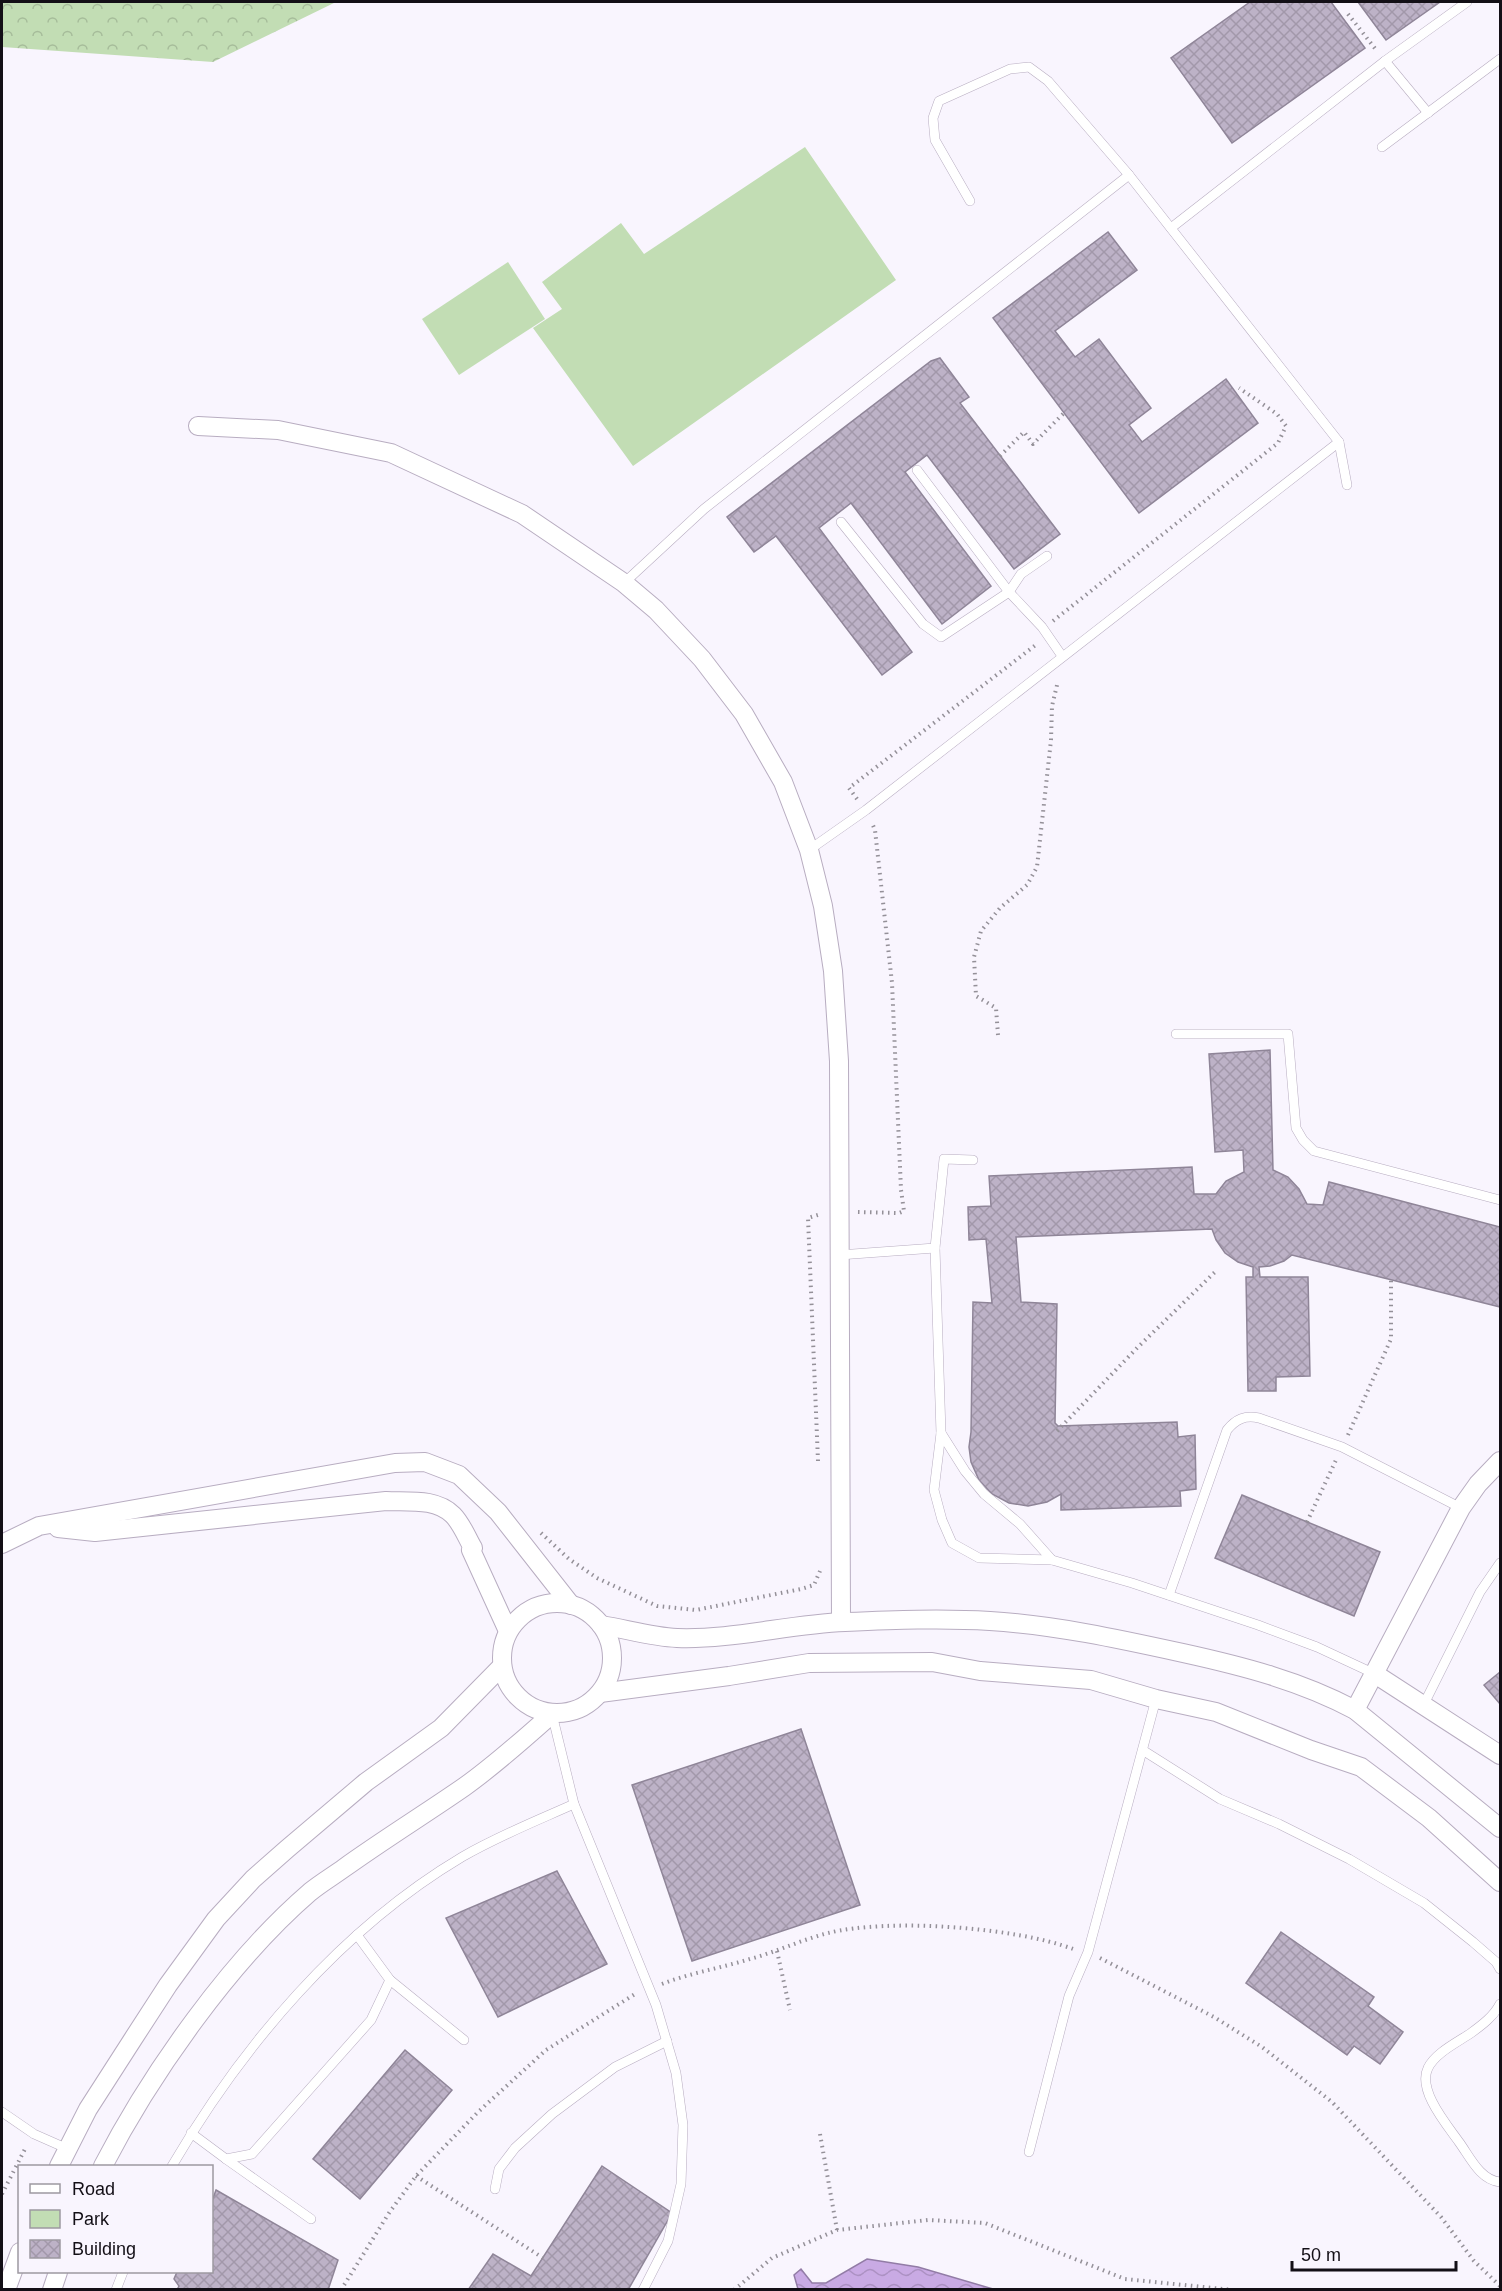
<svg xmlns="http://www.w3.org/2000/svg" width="1502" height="2291" font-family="Arial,sans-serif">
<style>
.forest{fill:url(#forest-crowns)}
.green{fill:#c2ddb4}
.water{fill:url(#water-waves);stroke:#927ca6;stroke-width:1.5}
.building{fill:url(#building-cross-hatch);stroke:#8f8598;stroke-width:1.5}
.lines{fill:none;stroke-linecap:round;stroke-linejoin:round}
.service-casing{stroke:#b8adc1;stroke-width:10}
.minor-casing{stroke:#b8adc1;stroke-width:20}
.path{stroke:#949098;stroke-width:4;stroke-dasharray:1.5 4.5;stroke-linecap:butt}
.service{stroke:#fff;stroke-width:9}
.minor{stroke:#fff;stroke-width:18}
</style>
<defs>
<pattern id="forest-crowns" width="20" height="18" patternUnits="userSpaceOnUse" patternTransform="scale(1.5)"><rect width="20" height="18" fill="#c2ddb4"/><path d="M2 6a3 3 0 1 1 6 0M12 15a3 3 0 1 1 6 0" fill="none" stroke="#a6bc9a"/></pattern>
<pattern id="water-waves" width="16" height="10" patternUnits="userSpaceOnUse" patternTransform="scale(1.5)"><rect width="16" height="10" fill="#c9aae4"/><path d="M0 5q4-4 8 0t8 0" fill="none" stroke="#ac91c3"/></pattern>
<pattern id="building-cross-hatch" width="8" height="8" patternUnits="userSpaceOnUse" patternTransform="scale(1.5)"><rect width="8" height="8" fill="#bdb2c7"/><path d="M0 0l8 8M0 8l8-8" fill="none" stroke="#a298aa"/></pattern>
</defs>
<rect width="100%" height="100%" fill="#f9f5fe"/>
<!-- forest -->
<path class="forest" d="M 2,2 L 336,2 L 213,62 L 2,47 Z"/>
<!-- green -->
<g class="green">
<path d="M 805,147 L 896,280 L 633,466 L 533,328 L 562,309 L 542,282 L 621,223 L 644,254 Z"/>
<path d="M 508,262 L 545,319 L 459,375 L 422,319 Z"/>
</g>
<!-- water -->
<path class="water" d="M 867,2259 L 918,2267 L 993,2289 L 798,2289 L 794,2275 L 801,2269 L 812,2283 L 826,2283 Z"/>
<!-- building -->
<g class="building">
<path d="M 1250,2 L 1331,2 L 1365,48 L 1232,143 L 1171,58 Z"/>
<path d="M 1358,2 L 1440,2 L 1386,40 Z"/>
<path d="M 1108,232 L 1137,270 L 1055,331 L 1075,357 L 1099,339 L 1151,408 L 1129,425 L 1142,442 L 1226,379 L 1258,423 L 1139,513 L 993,318 Z"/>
<path d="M 940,358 L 969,397 L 960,403 L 1060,534 L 1014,569 L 927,455 L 905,472 L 991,586 L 942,624 L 851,503 L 819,528 L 912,652 L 882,675 L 776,536 L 754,552 L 727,517 L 931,361 Z"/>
<path d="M 1270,1050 L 1273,1170 L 1288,1177 L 1299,1189 L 1307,1204 L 1323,1205 L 1329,1182 L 1500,1227 L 1500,1307 L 1292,1255 L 1284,1261 L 1270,1266 L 1259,1267 L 1260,1277 L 1308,1277 L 1310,1376 L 1276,1377 L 1276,1391 L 1248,1391 L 1246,1277 L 1253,1277 L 1253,1267 L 1238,1262 L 1225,1253 L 1216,1240 L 1212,1229 L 1016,1237 L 1021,1302 L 1057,1304 L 1055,1423 L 1058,1426 L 1177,1422 L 1178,1437 L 1195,1435 L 1196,1489 L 1180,1491 L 1181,1506 L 1061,1510 L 1061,1494 L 1047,1502 L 1028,1506 L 1009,1503 L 992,1494 L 979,1480 L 971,1462 L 969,1447 L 971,1432 L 973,1302 L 992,1303 L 986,1239 L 969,1240 L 968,1207 L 991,1206 L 989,1176 L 1192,1167 L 1194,1194 L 1216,1194 L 1226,1181 L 1244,1172 L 1243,1150 L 1215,1152 L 1209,1054 Z"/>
<path d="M 1242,1495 L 1380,1552 L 1354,1616 L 1215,1558 Z"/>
<path d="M 1500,1672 L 1500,1704 L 1484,1685 Z"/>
<path d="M 801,1729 L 860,1905 L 692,1961 L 632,1785 Z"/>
<path d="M 557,1871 L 607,1964 L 498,2017 L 446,1918 Z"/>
<path d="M 1281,1932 L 1374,1997 L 1368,2006 L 1403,2032 L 1380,2064 L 1354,2046 L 1347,2055 L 1246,1983 Z"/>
<path d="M 405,2050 L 452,2090 L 360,2199 L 313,2159 Z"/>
<path d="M 602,2166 L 672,2213 L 628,2290 L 468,2290 L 493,2254 L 531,2276 Z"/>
<path d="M 216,2190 L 338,2260 L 328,2290 L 177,2290 L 179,2286 L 174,2279 L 177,2272 L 212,2272 L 212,2201 Z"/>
</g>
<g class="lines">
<defs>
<g id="service">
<path d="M 1385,61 L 1428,113"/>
<path d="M 1382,147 L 1500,59"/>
<path d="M 1171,228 L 1385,61 L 1467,2"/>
<path d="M 1339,442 L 1347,485"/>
<path d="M 917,470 L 1009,592 L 1042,627 L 1062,656"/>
<path d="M 841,522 L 923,624 L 941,637 L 1009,592 L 1021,574 L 1047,556"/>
<path d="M 624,583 L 704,509 L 1129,175"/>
<path d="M 809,850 L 866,810 L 1339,442 L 1129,175 L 1048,81 L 1029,67 L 1010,69 L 939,101 L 933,118 L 935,140 L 970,201"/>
<path d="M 1176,1034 L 1288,1034 L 1296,1128 L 1303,1140 L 1314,1151 L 1500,1200"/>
<path d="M 973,1160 L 944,1159 L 935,1248 L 941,1433 L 934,1490 L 942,1520 L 952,1543 L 979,1558 L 1052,1560 L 1132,1583 L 1258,1625 L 1317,1647 L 1375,1674"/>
<path d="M 839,1255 L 935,1248"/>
<path d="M 941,1433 L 965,1471 L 984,1494 L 1020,1524 L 1052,1560"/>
<path d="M 1169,1595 L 1227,1430 C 1236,1419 1245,1415 1259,1418 L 1342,1447 L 1461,1508"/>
<path d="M 1423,1706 L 1480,1592 L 1500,1563"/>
<path d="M 552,1714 L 574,1804 L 656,2005 L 676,2073 L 683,2125 L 681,2184 L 668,2241 L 643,2290"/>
<path d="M 1144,1751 L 1220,1799 L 1279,1824 L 1349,1859 L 1424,1903 L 1473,1942 L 1496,1962 L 1500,1969"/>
<path d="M 390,1980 L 464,2040"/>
<path d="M 1500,2004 C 1494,2016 1482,2025 1471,2033 C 1458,2042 1435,2053 1428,2068 C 1417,2090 1447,2125 1459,2142 C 1470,2157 1480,2180 1500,2182"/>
<path d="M 2,2112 L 34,2134 L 68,2149"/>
<path d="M 191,2133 L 226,2159 L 252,2154 L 371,2020 L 390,1980 L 357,1935"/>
<path d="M 1029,2152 L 1069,1996 L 1088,1952 L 1156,1699"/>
<path d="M 226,2159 L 311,2219"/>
<path d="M 172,2166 C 242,2046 341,1929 462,1857 C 498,1836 536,1821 574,1804"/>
<path d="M 495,2189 L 499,2169 L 515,2148 L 552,2114 L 615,2067 L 667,2041"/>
<path d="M 116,2290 L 123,2272"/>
</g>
<g id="minor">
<path d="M 198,426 L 278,430 L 391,453 L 522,514 L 624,583 L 656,610 L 702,659 L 744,714 L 783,782 L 809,850 L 823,906 L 833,971 L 839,1061 L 841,1622"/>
<path d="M 58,1528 L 95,1532 L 386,1501 C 409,1502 436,1498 453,1515 C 462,1524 467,1538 473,1548 L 471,1550 L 508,1631"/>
<path d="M 2,1544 L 39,1526 L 395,1463 L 425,1462 L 459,1475 L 498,1512 L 571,1605"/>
<circle cx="557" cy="1658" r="55"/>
<path d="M 601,1625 C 626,1629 652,1637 677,1638 C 733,1640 789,1624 845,1622 C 893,1620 942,1618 990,1621 C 1055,1625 1119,1639 1183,1653 C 1242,1666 1301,1681 1355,1710 L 1500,1828"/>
<path d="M 1375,1674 L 1500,1755"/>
<path d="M 600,1693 L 729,1676 L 809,1663 L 932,1662 L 980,1671 L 1091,1680 L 1156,1699 L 1216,1712 L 1311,1750 L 1361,1767 L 1429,1818 L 1500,1882"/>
<path d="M 1355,1710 L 1461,1508 L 1478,1484 L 1500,1461"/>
<path d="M 59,2166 L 88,2109 L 133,2039 L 168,1985 L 216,1919 L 253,1879 L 287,1849 L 366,1782 L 441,1728 L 502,1666"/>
<path d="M 103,2166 C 151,2073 231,1960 310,1892 C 321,1883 333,1876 344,1868 C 383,1840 425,1814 464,1787 C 495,1765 524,1739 552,1714"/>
<path d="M 6,2290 L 20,2252"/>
<path d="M 52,2290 L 58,2272"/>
</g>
</defs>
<!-- service casing -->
<use href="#service" class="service-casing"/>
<!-- minor casing -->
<use href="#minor" class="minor-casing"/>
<!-- path -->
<g class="path">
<path d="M 1348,14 L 1377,51"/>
<path d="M 1000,456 L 1024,432 L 1033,444 L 1064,413"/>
<path d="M 1053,621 L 1278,443 L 1286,426 L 1277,414 L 1239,388"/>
<path d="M 857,799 L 849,788 L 1037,644"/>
<path d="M 998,1035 L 996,1008 L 976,996 L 974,957 L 981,931 L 1000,908 L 1027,885 L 1037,867 L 1051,740 L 1052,706 L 1058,681"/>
<path d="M 858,1212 L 899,1213 L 904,1211 L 901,1190 L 892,983 L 875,830 L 872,823"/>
<path d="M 1057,1431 L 1137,1348 L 1217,1270"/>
<path d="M 1348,1435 L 1391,1339 L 1391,1279"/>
<path d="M 818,1461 L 808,1218 L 821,1214"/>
<path d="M 1307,1522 L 1336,1460"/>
<path d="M 541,1533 L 569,1559 L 597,1578 L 657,1606 L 696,1610 L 801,1589 L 814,1585 L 820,1571"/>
<path d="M 777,1951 L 790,2010"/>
<path d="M 1100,1958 L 1214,2017 L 1262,2047 L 1332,2102 L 1441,2217 L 1474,2261 L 1500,2286"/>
<path d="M 662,1984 C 690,1973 721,1968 750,1959 C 776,1952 801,1940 828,1933 C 888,1918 1015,1927 1073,1949"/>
<path d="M 820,2134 L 837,2230"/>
<path d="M 416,2176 L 543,2258"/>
<path d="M 2,2194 L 26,2147"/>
<path d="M 341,2290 L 389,2213 L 416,2176 L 478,2112 L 546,2050 L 635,1994"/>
<path d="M 734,2290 L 772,2258 L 837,2230 L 928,2220 L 985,2223 L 1125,2279 L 1233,2290"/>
</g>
<!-- service -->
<use href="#service" class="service"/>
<!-- minor -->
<use href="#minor" class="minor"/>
</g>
<!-- border -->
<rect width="1502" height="2291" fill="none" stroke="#130f16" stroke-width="6"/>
<!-- legend -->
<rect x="18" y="2165" width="195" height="108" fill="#f9f5fe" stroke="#9d99a1" stroke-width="1.5"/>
<rect x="30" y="2184" width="30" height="9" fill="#ffffff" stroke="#9d99a1" stroke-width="1.5"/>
<text x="72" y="2195" font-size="18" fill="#130f16">Road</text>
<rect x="30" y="2210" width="30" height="18" fill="#c2ddb4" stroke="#9d99a1" stroke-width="1.5"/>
<text x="72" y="2225" font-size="18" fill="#130f16">Park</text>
<rect x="30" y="2240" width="30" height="18" fill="url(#building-cross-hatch)" stroke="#9d99a1" stroke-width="1.5"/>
<text x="72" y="2255" font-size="18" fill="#130f16">Building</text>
<!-- scale -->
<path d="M1292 2261v9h164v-9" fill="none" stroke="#130f16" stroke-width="3"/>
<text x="1301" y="2261" font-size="18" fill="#130f16" stroke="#f9f5fe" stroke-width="4.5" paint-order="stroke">50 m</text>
</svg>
